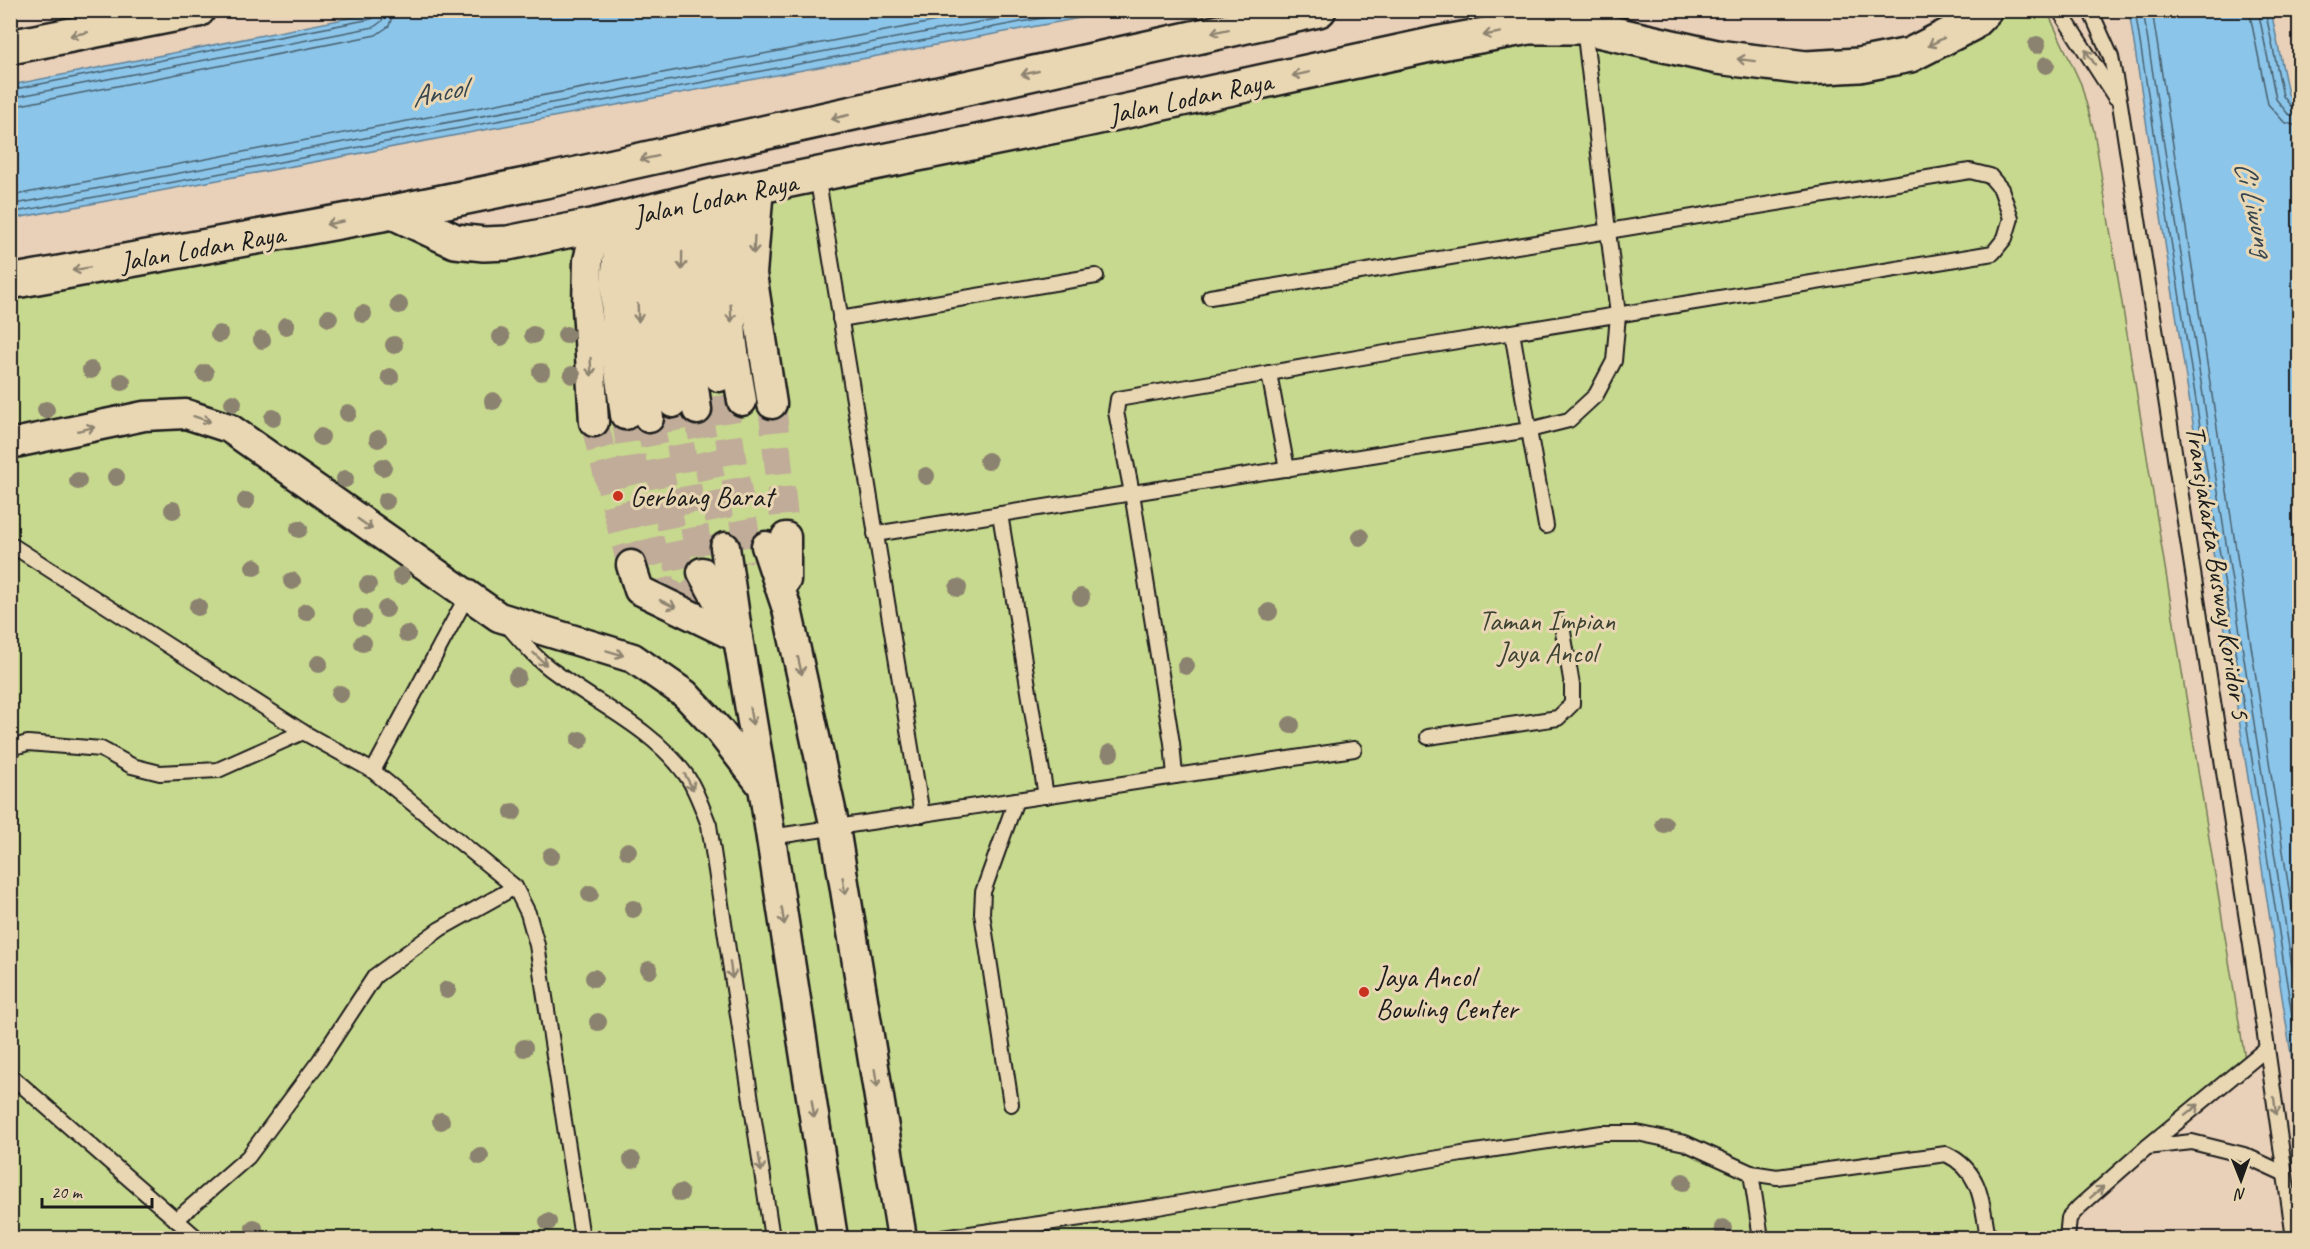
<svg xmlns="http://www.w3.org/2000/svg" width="2310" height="1249" font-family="Caveat,sans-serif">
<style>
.green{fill:#c7d98e;stroke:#727a55;stroke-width:1.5}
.water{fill:#8bc5ea;stroke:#5f8198;stroke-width:1.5}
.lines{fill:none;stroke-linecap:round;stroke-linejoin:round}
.shore{stroke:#48606e;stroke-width:1.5}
.minor-tunnel{stroke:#c0ac99;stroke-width:28;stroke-dasharray:28 14;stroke-linecap:butt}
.service-casing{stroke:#1c1c1c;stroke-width:18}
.minor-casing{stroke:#1c1c1c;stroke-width:33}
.secondary-casing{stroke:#1c1c1c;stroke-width:38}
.motorway-casing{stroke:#1c1c1c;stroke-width:38}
.service{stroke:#e9d7b4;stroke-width:14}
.minor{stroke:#e9d7b4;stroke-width:28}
.secondary{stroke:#e9d7b4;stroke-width:33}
.motorway{stroke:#e9d7b4;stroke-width:33}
.tree{fill:#8b826f}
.oneway{stroke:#8d8370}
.poi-dot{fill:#c8321e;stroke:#e9d7b4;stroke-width:2}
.labels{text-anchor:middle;stroke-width:6;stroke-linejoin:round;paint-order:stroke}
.street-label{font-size:28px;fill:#1c1c1c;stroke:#e9d7b4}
.poi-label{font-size:28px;fill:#1c1c1c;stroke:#e9d7b4;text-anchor:start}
.park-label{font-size:28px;fill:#3e4233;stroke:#e9d7b4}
.water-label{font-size:30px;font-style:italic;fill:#384650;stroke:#e9d7b4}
</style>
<rect width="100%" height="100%" fill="#e9d0b8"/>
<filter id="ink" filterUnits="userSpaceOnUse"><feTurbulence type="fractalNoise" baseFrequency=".0167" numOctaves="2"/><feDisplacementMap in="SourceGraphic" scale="12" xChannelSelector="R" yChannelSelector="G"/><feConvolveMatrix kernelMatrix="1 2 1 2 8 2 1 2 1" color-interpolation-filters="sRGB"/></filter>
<g filter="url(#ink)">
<!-- green -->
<path class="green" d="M 1985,11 L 2047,11 L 2081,84 L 2094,131 L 2245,1059 L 2064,1217 L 2058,1238 L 11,1238 L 11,282 L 393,212 L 455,241 L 1529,27 L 1861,66 Z"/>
<!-- water -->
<g class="water">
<path d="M 385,11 L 385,10 L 1117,11 L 11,219 L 11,85 Z"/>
<path d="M 2129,11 L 2271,11 L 2288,94 L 2299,107 L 2299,1106 Z"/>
</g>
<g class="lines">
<!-- shore -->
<g class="shore">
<path d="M 2135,10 L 2300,1067"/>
<path d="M 2143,10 L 2300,1018"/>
<path d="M 2152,10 L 2300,960"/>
<path d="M 2249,10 L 2268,104 L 2284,122 L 2300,127"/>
<path d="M 2258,10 L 2276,99 L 2288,114 L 2300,118"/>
<path d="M 2265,10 L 2283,96 L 2293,109 L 2300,110"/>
<path d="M 10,90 L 371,19 L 376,16 L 377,10"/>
<path d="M 10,98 L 374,27 L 382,21 L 385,10"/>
<path d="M 10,107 L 376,35 L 389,26 L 394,10"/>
<path d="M 10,196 L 996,10"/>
<path d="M 10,205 L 1044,10"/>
<path d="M 10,213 L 1085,10"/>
</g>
<!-- minor-tunnel -->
<g class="minor-tunnel">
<path d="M 723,395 L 734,471 L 751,562"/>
<path d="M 673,403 L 702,572"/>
<path d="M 772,404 L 786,537"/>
<path d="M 697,410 L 725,547"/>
<path d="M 625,415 L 636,484 L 660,581 L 662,588 L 691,607"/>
<path d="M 649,418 L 681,577 L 707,604"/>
<path d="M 594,422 L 631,565"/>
</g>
<defs>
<g id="service">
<path d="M 2059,10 L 2115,97"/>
<path d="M 2090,10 L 2111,57 L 2120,104 L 2267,1048 L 2294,1238"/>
<path d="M 817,175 L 922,815"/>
<path d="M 840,319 L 1096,276"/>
<path d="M 1269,373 L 1287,469"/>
<path d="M 1000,514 L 1046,796"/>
<path d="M 1546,526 L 1529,430 L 1569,420 L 1596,395 L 1614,361 L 1618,315 L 1584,27 L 1584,10"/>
<path d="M 875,534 L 1529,430 L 1512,332"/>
<path d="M 10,544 L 303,732 L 373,771 L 515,887 L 528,913 L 537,945 L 582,1238"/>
<path d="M 507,625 C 522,642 537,660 556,673 C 600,706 653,729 686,775 C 696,789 702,808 709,825 L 772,1238"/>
<path d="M 1428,737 L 1558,718 L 1572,704 L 1572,685 L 1562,626"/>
<path d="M 10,748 L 28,743 L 101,749 L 132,766 L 160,773 L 218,770 L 303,732"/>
<path d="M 373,771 L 467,596"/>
<path d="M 1175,776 L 1172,743 L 1132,493 L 1116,412 L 1118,399 L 1403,350 L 1993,253 L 2005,238 L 2011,218 L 2001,189 L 1990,176 L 1970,171 L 1210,297"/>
<path d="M 771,837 L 1354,749"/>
<path d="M 10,1075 L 197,1238"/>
<path d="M 1011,1104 L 982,913 L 983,892 L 1016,800"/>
<path d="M 2147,1147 L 2192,1142 L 2244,1155 L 2283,1173"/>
<path d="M 1751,1173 L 1761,1238"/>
<path d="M 176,1220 L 248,1157 L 320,1060 L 375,976 L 440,929 L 515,887"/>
<path d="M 942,1238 L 1158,1207 L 1462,1154 L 1602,1133 L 1637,1133 L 1685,1143 L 1751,1173 L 1777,1177 L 1946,1154 C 1982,1171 1982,1204 1988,1238"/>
<path d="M 2067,1238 L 2069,1218 L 2079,1207 L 2147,1147 L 2267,1048"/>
</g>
<g id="minor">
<path d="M 759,187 L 752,274 L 772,404"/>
<path d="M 737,192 C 731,240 728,288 732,336 C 734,358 739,380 742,401"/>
<path d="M 716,195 L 708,249 L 707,310 L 719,377"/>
<path d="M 688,203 L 683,243 L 682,296 L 697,410"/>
<path d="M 668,208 L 661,254 L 664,319 L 673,403"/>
<path d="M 645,213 C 643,232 639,250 637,269 C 634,319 642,369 649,418"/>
<path d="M 621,218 L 615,282 L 616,349 L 625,415"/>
<path d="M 594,422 L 587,307 L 588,261 L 596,225"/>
<path d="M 10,444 L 144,416 L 186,414 L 229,428 L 499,617 L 633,658 L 685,694 L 718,729 L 763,787"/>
<path d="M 786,537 L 786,580"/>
<path d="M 766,546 L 787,609 L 835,828 L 902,1238"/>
<path d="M 725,547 L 738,638 L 763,787 L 833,1238"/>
<path d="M 631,565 L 639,590 L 738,638"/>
<path d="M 702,572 L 728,620"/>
</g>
<g id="secondary">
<path d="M 393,212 L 455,241 L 484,244 L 508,243 L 596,225 L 716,195 L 1085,120 L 1435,44 L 1529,27 L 1584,27 L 1717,57 L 1806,68 L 1859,65 L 1910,55 L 1971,24 L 1985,10"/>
<path d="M 10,282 L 393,212 L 550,180 L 1319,10"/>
</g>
<path id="motorway" d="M 10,47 L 198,10"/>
</defs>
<!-- service casing -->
<use href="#service" class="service-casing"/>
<!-- minor casing -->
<use href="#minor" class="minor-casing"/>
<!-- secondary casing -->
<use href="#secondary" class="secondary-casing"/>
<!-- motorway casing -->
<use href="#motorway" class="motorway-casing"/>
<!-- service -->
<use href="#service" class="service"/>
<!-- minor -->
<use href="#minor" class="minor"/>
<!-- secondary -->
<use href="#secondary" class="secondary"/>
<!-- motorway -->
<use href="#motorway" class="motorway"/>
</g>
<!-- trees -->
<g class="tree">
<circle cx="2037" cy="45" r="9"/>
<circle cx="2046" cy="65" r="9"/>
<circle cx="399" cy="305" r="9"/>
<circle cx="363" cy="314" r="9"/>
<circle cx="329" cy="318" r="9"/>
<circle cx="286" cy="326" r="9"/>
<circle cx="219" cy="334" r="9"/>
<circle cx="533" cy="335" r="9"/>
<circle cx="566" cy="335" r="9"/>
<circle cx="501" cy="337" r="9"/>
<circle cx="262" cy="340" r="9"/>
<circle cx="394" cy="345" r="9"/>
<circle cx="91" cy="370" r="9"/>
<circle cx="541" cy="372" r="9"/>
<circle cx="205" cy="373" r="9"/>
<circle cx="572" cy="375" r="9"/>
<circle cx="390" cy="377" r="9"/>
<circle cx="122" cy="382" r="9"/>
<circle cx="493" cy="401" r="9"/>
<circle cx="233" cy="403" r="9"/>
<circle cx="46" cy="410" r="9"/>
<circle cx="348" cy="413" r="9"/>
<circle cx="273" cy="418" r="9"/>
<circle cx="321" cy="437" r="9"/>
<circle cx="378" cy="439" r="9"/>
<circle cx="988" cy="461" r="9"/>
<circle cx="383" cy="467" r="9"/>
<circle cx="926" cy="476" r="9"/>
<circle cx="116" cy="477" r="9"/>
<circle cx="345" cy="479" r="9"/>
<circle cx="78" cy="481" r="9"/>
<circle cx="246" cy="501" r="9"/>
<circle cx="386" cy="501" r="9"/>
<circle cx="173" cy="510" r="9"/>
<circle cx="299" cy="529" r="9"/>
<circle cx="1360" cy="537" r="9"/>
<circle cx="254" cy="567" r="9"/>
<circle cx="401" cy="576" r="9"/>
<circle cx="292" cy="581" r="9"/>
<circle cx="368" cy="585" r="9"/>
<circle cx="958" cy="588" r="9"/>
<circle cx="1081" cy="597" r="9"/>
<circle cx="198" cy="607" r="9"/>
<circle cx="386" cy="609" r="9"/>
<circle cx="306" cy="612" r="9"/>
<circle cx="1269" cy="612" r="9"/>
<circle cx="362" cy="618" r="9"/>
<circle cx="407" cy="634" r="9"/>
<circle cx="363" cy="643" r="9"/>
<circle cx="319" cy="664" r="9"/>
<circle cx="1186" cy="666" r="9"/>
<circle cx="517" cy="677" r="9"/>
<circle cx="340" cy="694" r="9"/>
<circle cx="1291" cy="725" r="9"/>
<circle cx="580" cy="740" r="9"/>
<circle cx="1110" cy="753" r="9"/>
<circle cx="513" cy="812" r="9"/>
<circle cx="1664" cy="824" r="9"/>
<circle cx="628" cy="851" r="9"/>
<circle cx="551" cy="856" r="9"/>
<circle cx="590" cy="894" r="9"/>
<circle cx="633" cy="909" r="9"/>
<circle cx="649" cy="970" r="9"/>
<circle cx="594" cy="978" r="9"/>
<circle cx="447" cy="990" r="9"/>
<circle cx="598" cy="1022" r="9"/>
<circle cx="524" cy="1048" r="9"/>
<circle cx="441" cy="1121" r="9"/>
<circle cx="480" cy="1156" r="9"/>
<circle cx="632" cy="1160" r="9"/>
<circle cx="1683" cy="1182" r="9"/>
<circle cx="680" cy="1193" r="9"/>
<circle cx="548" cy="1222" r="9"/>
<circle cx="254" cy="1228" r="9"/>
<circle cx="1723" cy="1228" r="9"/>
</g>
<!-- one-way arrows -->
<defs><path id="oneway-shaft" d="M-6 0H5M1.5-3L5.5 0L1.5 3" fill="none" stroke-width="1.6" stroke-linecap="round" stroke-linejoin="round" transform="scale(1.5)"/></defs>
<g class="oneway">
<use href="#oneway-shaft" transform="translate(1220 31) rotate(168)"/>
<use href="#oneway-shaft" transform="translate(79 34) rotate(169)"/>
<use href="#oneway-shaft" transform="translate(1492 34) rotate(170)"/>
<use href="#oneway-shaft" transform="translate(1936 42) rotate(153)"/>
<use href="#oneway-shaft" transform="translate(2090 57) rotate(-124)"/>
<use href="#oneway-shaft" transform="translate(1746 60) rotate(-173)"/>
<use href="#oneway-shaft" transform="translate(1030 73) rotate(167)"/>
<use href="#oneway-shaft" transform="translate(1301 74) rotate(168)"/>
<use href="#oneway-shaft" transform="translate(840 117) rotate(167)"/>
<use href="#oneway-shaft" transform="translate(649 158) rotate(168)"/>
<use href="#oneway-shaft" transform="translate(335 223) rotate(170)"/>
<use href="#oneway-shaft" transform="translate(754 245) rotate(93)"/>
<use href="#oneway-shaft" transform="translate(682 261) rotate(91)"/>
<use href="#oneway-shaft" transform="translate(81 269) rotate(170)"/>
<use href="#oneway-shaft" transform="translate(638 313) rotate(88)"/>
<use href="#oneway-shaft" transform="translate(731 313) rotate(87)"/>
<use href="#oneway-shaft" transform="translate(591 367) rotate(87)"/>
<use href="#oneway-shaft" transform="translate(202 419) rotate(18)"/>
<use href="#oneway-shaft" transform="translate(86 429) rotate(-12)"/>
<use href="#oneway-shaft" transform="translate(365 524) rotate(35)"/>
<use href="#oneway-shaft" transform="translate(668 604) rotate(26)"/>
<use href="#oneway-shaft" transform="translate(615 653) rotate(17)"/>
<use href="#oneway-shaft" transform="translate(540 659) rotate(43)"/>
<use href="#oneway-shaft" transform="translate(800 666) rotate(77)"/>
<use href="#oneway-shaft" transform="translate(751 716) rotate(80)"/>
<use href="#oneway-shaft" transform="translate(689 782) rotate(61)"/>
<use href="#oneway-shaft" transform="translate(844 886) rotate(81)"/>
<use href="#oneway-shaft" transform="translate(783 916) rotate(81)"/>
<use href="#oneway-shaft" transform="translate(731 970) rotate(82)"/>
<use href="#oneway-shaft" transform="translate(876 1078) rotate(81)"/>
<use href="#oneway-shaft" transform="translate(2275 1106) rotate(83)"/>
<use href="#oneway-shaft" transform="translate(813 1109) rotate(81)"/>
<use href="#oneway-shaft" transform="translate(2192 1110) rotate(-39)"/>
<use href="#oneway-shaft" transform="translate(760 1163) rotate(81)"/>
<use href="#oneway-shaft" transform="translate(2097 1192) rotate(-41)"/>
</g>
</g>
<!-- markers -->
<g class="poi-dot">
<circle cx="618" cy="496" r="6"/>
<circle cx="1364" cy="992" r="6"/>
</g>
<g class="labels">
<!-- street labels -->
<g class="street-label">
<text transform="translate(1190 97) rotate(-12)" y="10">Jalan Lodan Raya</text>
<text transform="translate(715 198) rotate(-12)" y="10">Jalan Lodan Raya</text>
<text transform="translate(202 247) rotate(-10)" y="10">Jalan Lodan Raya</text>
<text transform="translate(2219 572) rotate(81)" y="10">Transjakarta Busway Koridor 5</text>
</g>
<!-- poi labels -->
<g class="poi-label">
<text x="630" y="506">Gerbang Barat</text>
<text x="1376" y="986">Jaya Ancol<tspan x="1376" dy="32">Bowling Center</tspan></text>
</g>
<!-- park labels -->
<g class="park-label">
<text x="1547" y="630">Taman Impian<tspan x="1547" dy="32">Jaya Ancol</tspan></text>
</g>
<!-- water labels -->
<g class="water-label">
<text transform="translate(438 92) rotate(-11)" y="10">Ancol</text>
<text transform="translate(2255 208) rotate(77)" y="10">Ci Liwung</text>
</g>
</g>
<!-- margin -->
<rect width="2310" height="1249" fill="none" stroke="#e9d7b4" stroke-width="36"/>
<rect x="18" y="18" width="2274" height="1213" fill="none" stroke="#1c1c1c" stroke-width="2" filter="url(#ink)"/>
<!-- north arrow -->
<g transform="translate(2241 1180) rotate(179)" stroke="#e9d7b4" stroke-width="4.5" paint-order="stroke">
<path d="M0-4.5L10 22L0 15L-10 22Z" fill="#1c1c1c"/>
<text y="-9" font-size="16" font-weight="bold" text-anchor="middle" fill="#1c1c1c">N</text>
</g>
<!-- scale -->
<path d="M42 1198v9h110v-9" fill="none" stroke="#1c1c1c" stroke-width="3"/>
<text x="51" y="1198" font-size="18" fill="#1c1c1c" stroke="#e9d7b4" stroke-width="4.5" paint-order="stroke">20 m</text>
</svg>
